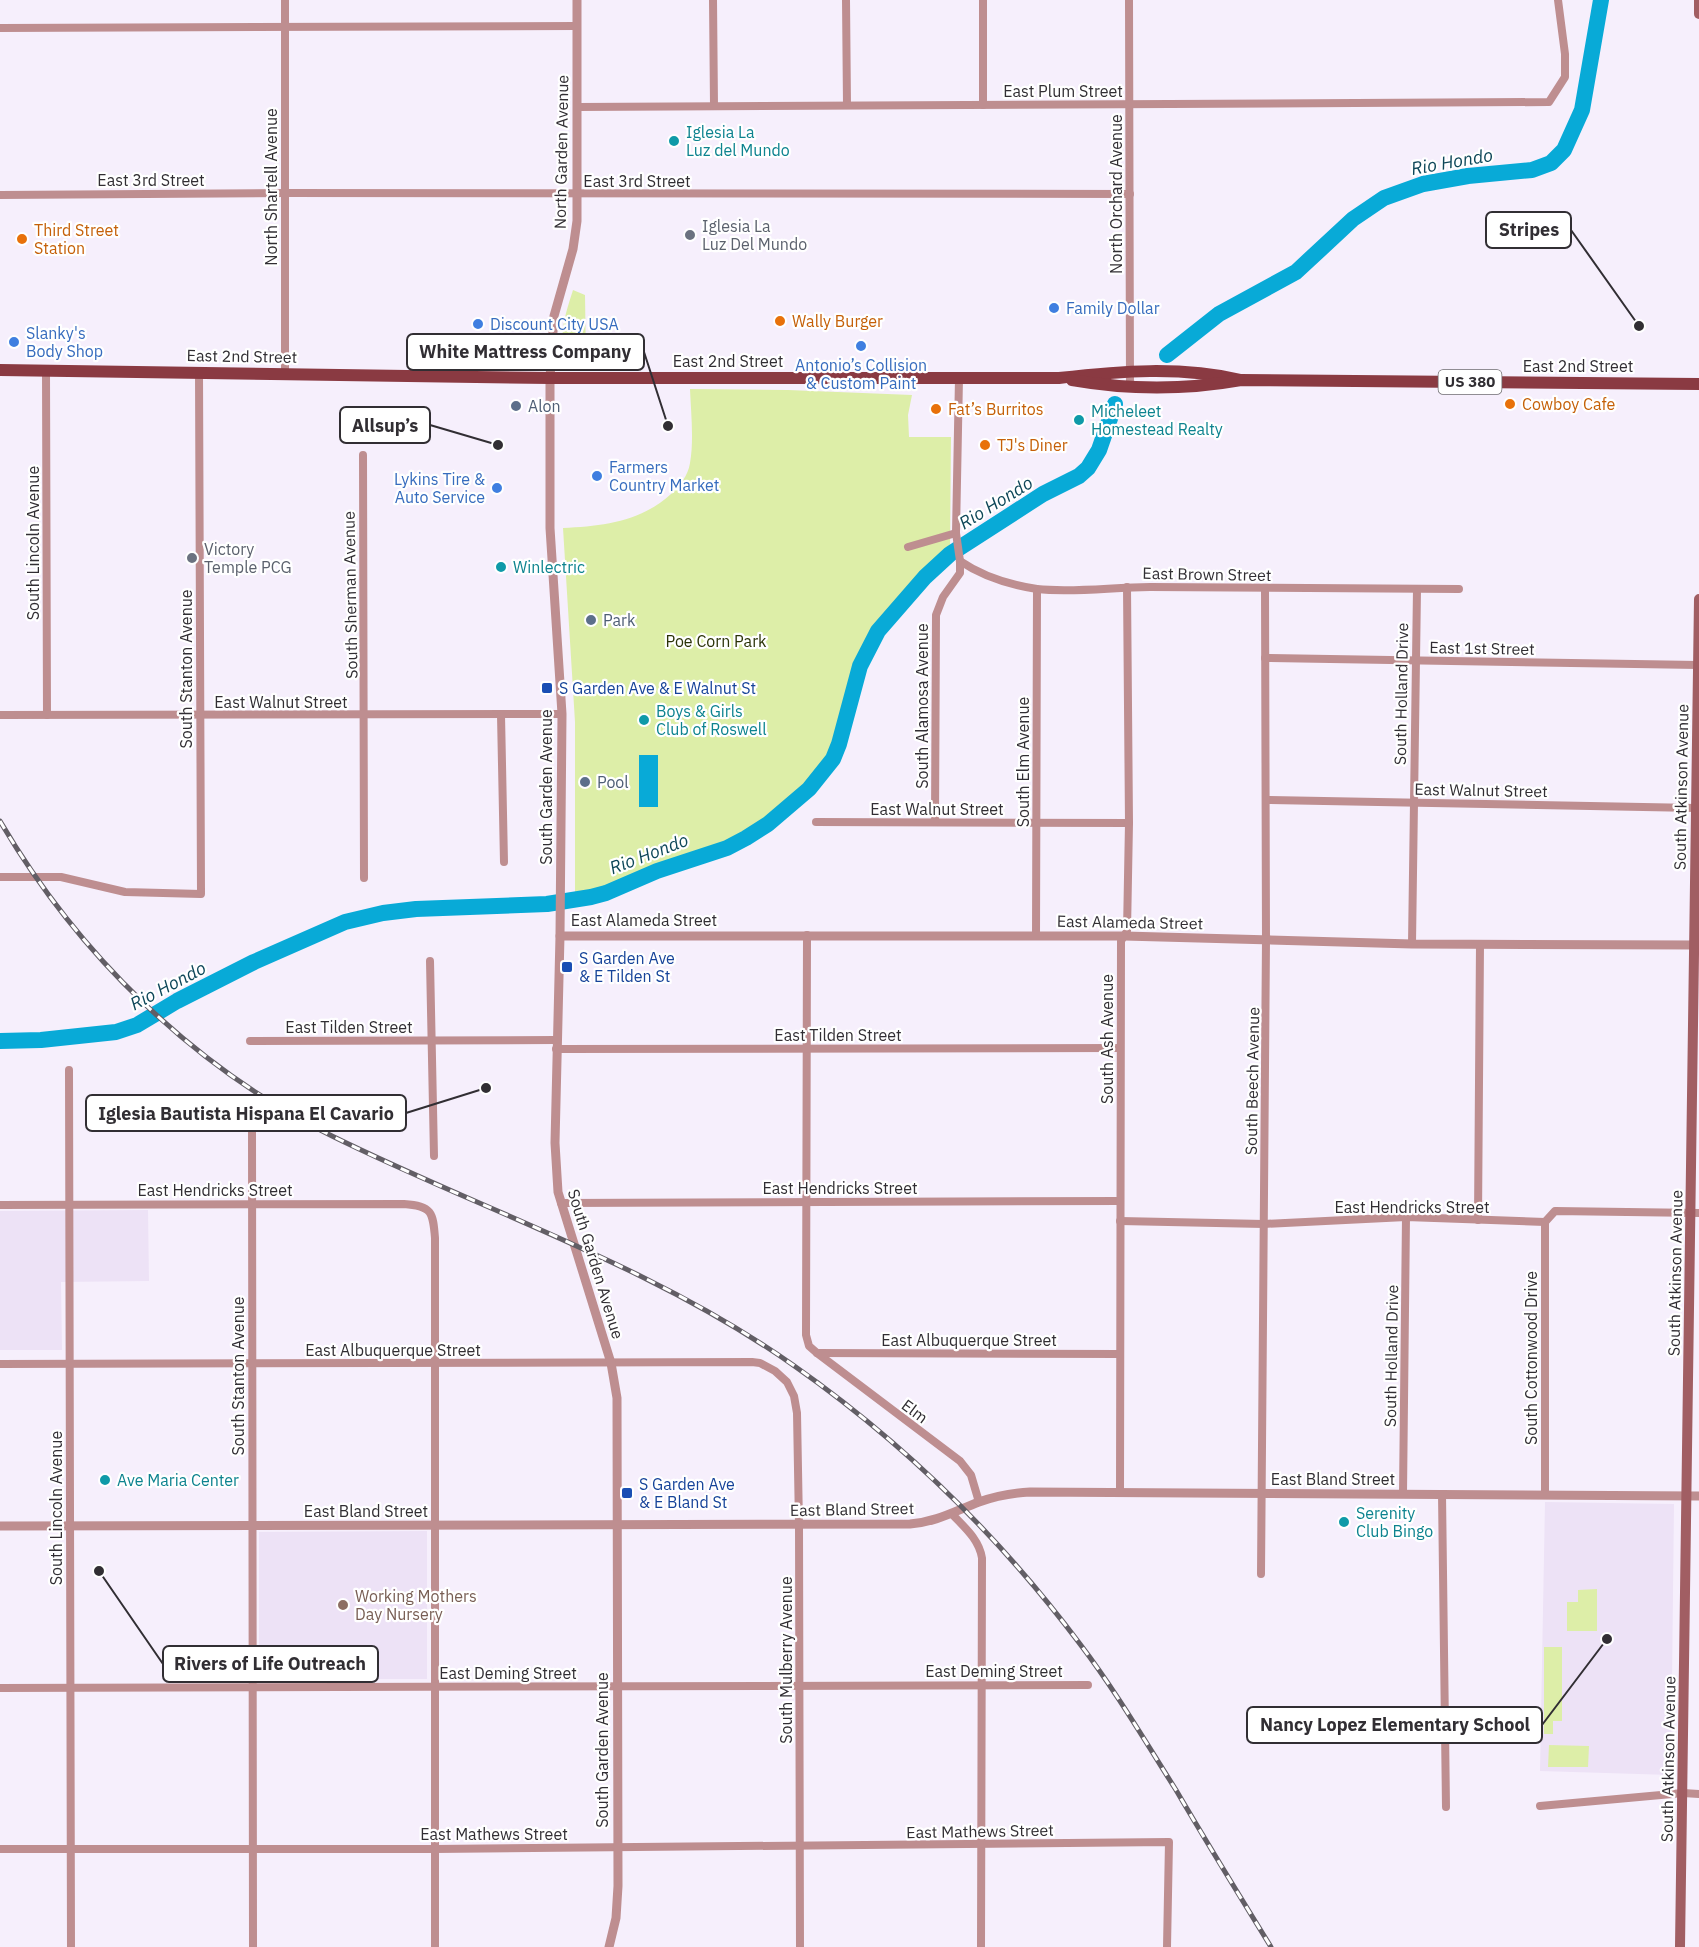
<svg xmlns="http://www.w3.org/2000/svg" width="1699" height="1947" font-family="'IBM Plex Sans',sans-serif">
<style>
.built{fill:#ede2f6}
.green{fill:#ddeea8}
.water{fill:#08aad7}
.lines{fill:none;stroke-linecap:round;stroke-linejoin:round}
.river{stroke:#08aad7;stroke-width:16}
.minor{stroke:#be8e90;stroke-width:8}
.tertiary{stroke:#be8e90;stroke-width:9}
.secondary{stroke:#a15e63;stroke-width:10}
.primary{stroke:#8a3a42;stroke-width:12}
.rail-casing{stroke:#625e65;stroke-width:5}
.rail{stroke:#fff;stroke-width:3;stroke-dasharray:9;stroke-linecap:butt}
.culture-dot{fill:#0f9aa8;stroke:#fff;stroke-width:2}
.worship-dot{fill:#6b7280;stroke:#fff;stroke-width:2}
.food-dot{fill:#e8710a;stroke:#fff;stroke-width:2}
.shop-dot{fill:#3f7fe0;stroke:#fff;stroke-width:2}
.service-dot{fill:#5c6f8a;stroke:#fff;stroke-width:2}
.transit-dot{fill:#1a4fb4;stroke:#fff;stroke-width:2}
.education-dot{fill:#8d6e63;stroke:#fff;stroke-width:2}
.labels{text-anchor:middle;stroke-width:4.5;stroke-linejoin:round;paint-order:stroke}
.shield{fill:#fff;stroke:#6f6d70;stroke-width:1.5}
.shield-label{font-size:15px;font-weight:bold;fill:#312e33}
.street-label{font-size:16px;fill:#312e33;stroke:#fff}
.culture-label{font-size:16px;fill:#0d838f;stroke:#fff;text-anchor:start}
.worship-label{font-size:16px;fill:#5b616d;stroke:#fff;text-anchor:start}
.food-label{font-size:16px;fill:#c56008;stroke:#fff;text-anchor:start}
.shop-label{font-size:16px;fill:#366cbe;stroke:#fff;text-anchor:start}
.service-label{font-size:16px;fill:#4e5e75;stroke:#fff;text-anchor:start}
.park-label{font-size:16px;fill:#2b3308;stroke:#fff}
.transit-label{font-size:16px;fill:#164399;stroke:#fff;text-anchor:start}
.education-label{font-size:16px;fill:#785e54;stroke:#fff;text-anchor:start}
.water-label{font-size:18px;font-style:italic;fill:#0e4759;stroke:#fff}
.leader{fill:none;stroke:#312e33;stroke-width:2}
.callout-dot{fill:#312e33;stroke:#fff;stroke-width:2}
.callout{fill:#fff;stroke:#312e33;stroke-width:2}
.callout-label{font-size:18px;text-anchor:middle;font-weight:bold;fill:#312e33}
</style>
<rect width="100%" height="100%" fill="#f6effc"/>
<!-- built -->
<g class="built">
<path d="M 148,1210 L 149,1281 L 61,1282 L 62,1350 L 0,1350 L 0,1211 Z"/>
<path d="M 1545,1502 L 1674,1504 L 1671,1775 L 1540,1771 Z"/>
<path d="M 427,1531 L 427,1679 L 259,1679 L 259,1532 Z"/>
</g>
<!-- green -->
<g class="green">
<path d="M 573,290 L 585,295 L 586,361 C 548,360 566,313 573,290 Z"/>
<path d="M 690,389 L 788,390 L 912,395 L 908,415 L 909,437 L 951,437 L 950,554 L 925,577 L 878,631 L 860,666 L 839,744 L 833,759 L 809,789 L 768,824 L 727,848 L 657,871 L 606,893 L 575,900 L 575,722 L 563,528 C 603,526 640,522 671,494 C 680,485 688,476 690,463 C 694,440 691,413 690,389 Z"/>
<path d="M 1597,1589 L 1597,1631 L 1567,1631 L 1567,1602 L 1578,1602 L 1578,1590 Z"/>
<path d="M 1544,1647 L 1562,1647 L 1562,1721 L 1553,1721 L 1553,1734 L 1544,1734 Z"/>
<path d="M 1549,1745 L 1589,1746 L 1588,1767 L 1548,1767 Z"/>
</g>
<!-- water -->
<rect class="water" x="639" y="755" width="19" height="52"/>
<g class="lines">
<!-- river -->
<g class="river">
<path d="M 1167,355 L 1219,314 L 1296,272 L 1353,219 L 1384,198 L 1423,184 L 1468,176 L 1532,170 L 1551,163 L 1564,150 L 1582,110 L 1601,0"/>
<path d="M 0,1041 L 41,1040 L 116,1032 L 137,1025 L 177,1001 L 254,962 L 345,922 L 383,913 L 416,909 L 547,904 L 591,897 L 606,893 L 657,871 L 727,848 L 746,838 L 768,824 L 809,789 L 833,759 L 839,744 L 860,666 L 878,631 L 925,577 L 950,554 L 1043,494 L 1079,476 L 1088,468 L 1099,450 L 1115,404"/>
</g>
<!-- minor -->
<g class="minor">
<path d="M 713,0 L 714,105"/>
<path d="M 846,0 L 847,105"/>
<path d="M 1129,0 L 1130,388"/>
<path d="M 0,28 L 577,26"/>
<path d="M 983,105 L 983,0"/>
<path d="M 577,107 L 1549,102 L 1565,77 L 1565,54 L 1558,0"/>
<path d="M 0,195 L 285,193 L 1130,194"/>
<path d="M 46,371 L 47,715"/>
<path d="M 285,374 L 285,0"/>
<path d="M 363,455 L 364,878"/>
<path d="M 908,547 L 956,533"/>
<path d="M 960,561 C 982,576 1011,585 1037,589 C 1074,593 1113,587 1150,587 C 1253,588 1356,589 1459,589"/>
<path d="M 1265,658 L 1698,665"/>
<path d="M 0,715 L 562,714"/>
<path d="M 501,715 L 504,862"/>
<path d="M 1266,800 L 1696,808"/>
<path d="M 816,822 L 1129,823"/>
<path d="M 935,822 L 936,615 L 943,597 L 960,573 L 960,561 L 956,533 L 959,378"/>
<path d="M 0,877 L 61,877 L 125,892 L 201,894 L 199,372"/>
<path d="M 807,935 L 806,1335 L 809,1346 L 817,1353 L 960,1461 L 971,1475 L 979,1502"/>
<path d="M 1036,936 L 1037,589"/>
<path d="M 1412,944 L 1417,589"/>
<path d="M 430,961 L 434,1156"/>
<path d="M 250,1041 L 556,1040"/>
<path d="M 556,1049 L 1119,1048"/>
<path d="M 69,1070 L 71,1947"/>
<path d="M 252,1128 L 253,1947"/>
<path d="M 561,1203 L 1120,1201"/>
<path d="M 0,1205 L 404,1204 C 432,1206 433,1212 435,1238 L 435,1947"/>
<path d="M 1478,1220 L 1480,944"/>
<path d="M 1120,1221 L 1264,1224 L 1406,1217 L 1545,1222 L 1555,1211 L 1699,1213"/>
<path d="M 1545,1222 L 1545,1495"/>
<path d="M 817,1353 L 1120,1354"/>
<path d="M 0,1364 L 752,1362 L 760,1363 L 775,1371 L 787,1382 L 794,1396 L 797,1413 L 799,1525 L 800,1947"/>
<path d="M 1120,1492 L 1121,941 L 1127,931 L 1129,823 L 1127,587"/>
<path d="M 1403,1494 L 1406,1217"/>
<path d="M 1442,1494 L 1446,1807"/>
<path d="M 952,1514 C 964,1527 979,1539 982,1558 L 981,1947"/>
<path d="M 1261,1574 L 1266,940 L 1265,589"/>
<path d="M 0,1688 L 1088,1685"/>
<path d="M 1540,1806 L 1683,1793 L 1699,1794"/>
<path d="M 0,1849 L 435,1849 L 1169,1842 L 1167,1947"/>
</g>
<!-- tertiary -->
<g class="tertiary">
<path d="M 577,0 L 577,221 L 573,249 L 554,316 L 550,378 L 550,528 L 562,714 L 560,936 L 555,1143 L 558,1192 L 611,1363 L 617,1398 L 618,1886 L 616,1918 L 609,1947"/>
<path d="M 560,936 L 1124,936 L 1412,944 L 1699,945"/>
<path d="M 0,1526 L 910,1524 C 936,1522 955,1511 979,1502 C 996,1496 1012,1493 1030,1492 L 1699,1496"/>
</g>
<!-- secondary -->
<g class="secondary">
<path d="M 1699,0 L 1699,14"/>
<path d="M 1680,1947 L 1699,599"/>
</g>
<!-- primary -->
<g class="primary">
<path d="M 0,370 L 550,378 L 1059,378 C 1120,371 1180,366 1241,380"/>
<path d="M 1072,380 C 1129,390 1185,390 1241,380 L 1699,384"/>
</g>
<defs>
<path id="rail" d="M 0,821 C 78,954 193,1067 332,1136 C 486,1212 651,1265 793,1365 C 903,1442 999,1536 1080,1644 C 1115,1690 1145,1741 1176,1790 C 1207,1843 1239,1895 1271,1947"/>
</defs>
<!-- rail casing -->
<use href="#rail" class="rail-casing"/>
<!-- rail -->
<use href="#rail" class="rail"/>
</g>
<!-- markers -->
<g class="culture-dot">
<circle cx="674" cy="141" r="6"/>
<circle cx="1079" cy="420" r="6"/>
<circle cx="501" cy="567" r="6"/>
<circle cx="644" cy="720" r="6"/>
<circle cx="105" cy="1480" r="6"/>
<circle cx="1344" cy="1522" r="6"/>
</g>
<g class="worship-dot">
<circle cx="690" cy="235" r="6"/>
<circle cx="192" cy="558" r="6"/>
</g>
<g class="food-dot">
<circle cx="22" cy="239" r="6"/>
<circle cx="780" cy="321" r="6"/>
<circle cx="1510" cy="404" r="6"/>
<circle cx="936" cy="409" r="6"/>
<circle cx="985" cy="445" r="6"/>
</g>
<g class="shop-dot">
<circle cx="1054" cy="308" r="6"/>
<circle cx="478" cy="324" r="6"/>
<circle cx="14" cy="342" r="6"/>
<circle cx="861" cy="346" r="6"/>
<circle cx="597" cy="476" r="6"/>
<circle cx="497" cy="488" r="6"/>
</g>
<g class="service-dot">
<circle cx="516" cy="406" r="6"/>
<circle cx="591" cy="620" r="6"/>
<circle cx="585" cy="782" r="6"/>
</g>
<g class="transit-dot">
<rect x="541" y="682" width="12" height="12" rx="3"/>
<rect x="561" y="961" width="12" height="12" rx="3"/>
<rect x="621" y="1487" width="12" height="12" rx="3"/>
</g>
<circle class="education-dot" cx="343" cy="1605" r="6"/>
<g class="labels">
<!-- shield labels -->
<rect class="shield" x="1438.5" y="370" width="63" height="24" rx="4.5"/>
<g class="shield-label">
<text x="1470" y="387">US 380</text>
</g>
<!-- street labels -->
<g class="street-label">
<text x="1063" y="97">East Plum Street</text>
<text transform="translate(561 152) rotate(-89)" y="6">North Garden Avenue</text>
<text x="151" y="186">East 3rd Street</text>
<text x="637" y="187">East 3rd Street</text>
<text transform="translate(271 187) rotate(-90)" y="6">North Shartell Avenue</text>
<text transform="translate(1116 194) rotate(-90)" y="6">North Orchard Avenue</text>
<text transform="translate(242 356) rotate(1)" y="6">East 2nd Street</text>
<text x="728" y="367">East 2nd Street</text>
<text x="1578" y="372">East 2nd Street</text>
<text transform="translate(33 543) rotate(-90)" y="6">South Lincoln Avenue</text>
<text transform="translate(1207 574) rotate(1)" y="6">East Brown Street</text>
<text transform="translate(350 595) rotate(-91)" y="6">South Sherman Avenue</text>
<text transform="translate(1482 648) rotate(1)" y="6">East 1st Street</text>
<text transform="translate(186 669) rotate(-90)" y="6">South Stanton Avenue</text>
<text transform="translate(1401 694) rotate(-89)" y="6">South Holland Drive</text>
<text x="281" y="708">East Walnut Street</text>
<text transform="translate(922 706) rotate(-90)" y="6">South Alamosa Avenue</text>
<text transform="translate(1023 762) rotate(-90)" y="6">South Elm Avenue</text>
<text transform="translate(546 787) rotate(-90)" y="6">South Garden Avenue</text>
<text transform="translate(1681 787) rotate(-89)" y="6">South Atkinson Avenue</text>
<text transform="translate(1481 790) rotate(1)" y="6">East Walnut Street</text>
<text x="937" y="815">East Walnut Street</text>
<text x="644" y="926">East Alameda Street</text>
<text transform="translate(1130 922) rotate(1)" y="6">East Alameda Street</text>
<text x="349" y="1033">East Tilden Street</text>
<text x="838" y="1041">East Tilden Street</text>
<text transform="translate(1107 1039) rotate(-90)" y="6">South Ash Avenue</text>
<text transform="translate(1252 1081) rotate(-89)" y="6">South Beech Avenue</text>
<text x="840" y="1194">East Hendricks Street</text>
<text x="215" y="1196">East Hendricks Street</text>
<text x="1412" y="1213">East Hendricks Street</text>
<text transform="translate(596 1264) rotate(73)" y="6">South Garden Avenue</text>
<text transform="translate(1675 1273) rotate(-89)" y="6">South Atkinson Avenue</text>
<text x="969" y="1346">East Albuquerque Street</text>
<text x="393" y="1356">East Albuquerque Street</text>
<text transform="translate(1391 1356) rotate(-89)" y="6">South Holland Drive</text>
<text transform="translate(1531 1358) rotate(-90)" y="6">South Cottonwood Drive</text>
<text transform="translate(238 1376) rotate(-90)" y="6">South Stanton Avenue</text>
<text transform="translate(915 1411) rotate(37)" y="6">Elm</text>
<text x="1333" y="1485">East Bland Street</text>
<text transform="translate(56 1508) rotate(-90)" y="6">South Lincoln Avenue</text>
<text transform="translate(852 1509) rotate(-1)" y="6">East Bland Street</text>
<text x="366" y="1517">East Bland Street</text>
<text transform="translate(786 1660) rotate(-90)" y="6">South Mulberry Avenue</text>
<text x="994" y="1677">East Deming Street</text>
<text x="508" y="1679">East Deming Street</text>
<text transform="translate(602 1750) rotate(-90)" y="6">South Garden Avenue</text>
<text transform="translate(1668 1759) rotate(-89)" y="6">South Atkinson Avenue</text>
<text transform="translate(980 1831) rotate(-1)" y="6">East Mathews Street</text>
<text x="494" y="1840">East Mathews Street</text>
</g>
<!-- culture labels -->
<g class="culture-label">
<text x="686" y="138">Iglesia La<tspan x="686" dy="18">Luz del Mundo</tspan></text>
<text x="1091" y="417">Micheleet<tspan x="1091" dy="18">Homestead Realty</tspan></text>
<text x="513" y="573">Winlectric</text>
<text x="656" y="717">Boys &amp; Girls<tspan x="656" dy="18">Club of Roswell</tspan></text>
<text x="117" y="1486">Ave Maria Center</text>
<text x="1356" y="1519">Serenity<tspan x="1356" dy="18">Club Bingo</tspan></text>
</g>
<!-- worship labels -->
<g class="worship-label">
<text x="702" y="232">Iglesia La<tspan x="702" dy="18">Luz Del Mundo</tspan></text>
<text x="204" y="555">Victory<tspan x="204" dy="18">Temple PCG</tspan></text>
</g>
<!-- food labels -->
<g class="food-label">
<text x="34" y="236">Third Street<tspan x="34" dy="18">Station</tspan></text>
<text x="792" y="327">Wally Burger</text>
<text x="1522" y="410">Cowboy Cafe</text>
<text x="948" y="415">Fat’s Burritos</text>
<text x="997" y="451">TJ's Diner</text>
</g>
<!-- shop labels -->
<g class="shop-label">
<text x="1066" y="314">Family Dollar</text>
<text x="490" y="330">Discount City USA</text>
<text x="26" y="339">Slanky's<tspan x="26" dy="18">Body Shop</tspan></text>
<text x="861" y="371" text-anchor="middle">Antonio’s Collision<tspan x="861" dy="18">&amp; Custom Paint</tspan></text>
<text x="609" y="473">Farmers<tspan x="609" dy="18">Country Market</tspan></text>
<text x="485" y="485" text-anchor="end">Lykins Tire &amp;<tspan x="485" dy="18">Auto Service</tspan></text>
</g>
<!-- service labels -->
<g class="service-label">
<text x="528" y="412">Alon</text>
<text x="603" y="626">Park</text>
<text x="597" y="788">Pool</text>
</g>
<!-- park labels -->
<g class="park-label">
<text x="716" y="647">Poe Corn Park</text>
</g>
<!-- transit labels -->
<g class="transit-label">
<text x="559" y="694">S Garden Ave &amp; E Walnut St</text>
<text x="579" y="964">S Garden Ave<tspan x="579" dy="18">&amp; E Tilden St</tspan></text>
<text x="639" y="1490">S Garden Ave<tspan x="639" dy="18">&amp; E Bland St</tspan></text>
</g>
<!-- education labels -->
<g class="education-label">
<text x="355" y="1602">Working Mothers<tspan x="355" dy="18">Day Nursery</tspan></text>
</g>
<!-- water labels -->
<g class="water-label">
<text transform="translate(1452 162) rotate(-10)" y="6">Rio Hondo</text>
<text transform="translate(996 503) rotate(-32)" y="6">Rio Hondo</text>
<text transform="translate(649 854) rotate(-21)" y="6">Rio Hondo</text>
<text transform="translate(168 986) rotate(-28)" y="6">Rio Hondo</text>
</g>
</g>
<!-- callouts -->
<path class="leader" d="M1639 326L1571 230M668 426L644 352M498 445L430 425M486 1088L406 1113M99 1571L163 1664M1607 1639L1542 1725"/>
<g class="callout-dot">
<circle cx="1639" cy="326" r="6"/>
<circle cx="668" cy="426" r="6"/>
<circle cx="498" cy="445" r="6"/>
<circle cx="486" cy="1088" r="6"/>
<circle cx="99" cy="1571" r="6"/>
<circle cx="1607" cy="1639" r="6"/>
</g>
<g class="callout">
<rect x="1486" y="212" width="85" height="36" rx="6"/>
<rect x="407" y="334" width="237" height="36" rx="6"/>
<rect x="340" y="407" width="90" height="36" rx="6"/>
<rect x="86" y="1095" width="320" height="36" rx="6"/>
<rect x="163" y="1646" width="215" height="36" rx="6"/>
<rect x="1247" y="1707" width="295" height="36" rx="6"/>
</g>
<g class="callout-label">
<text x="1529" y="236">Stripes</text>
<text x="525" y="358">White Mattress Company</text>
<text x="385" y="432">Allsup’s</text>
<text x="246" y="1120">Iglesia Bautista Hispana El Cavario</text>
<text x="270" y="1670">Rivers of Life Outreach</text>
<text x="1395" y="1731">Nancy Lopez Elementary School</text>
</g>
</svg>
